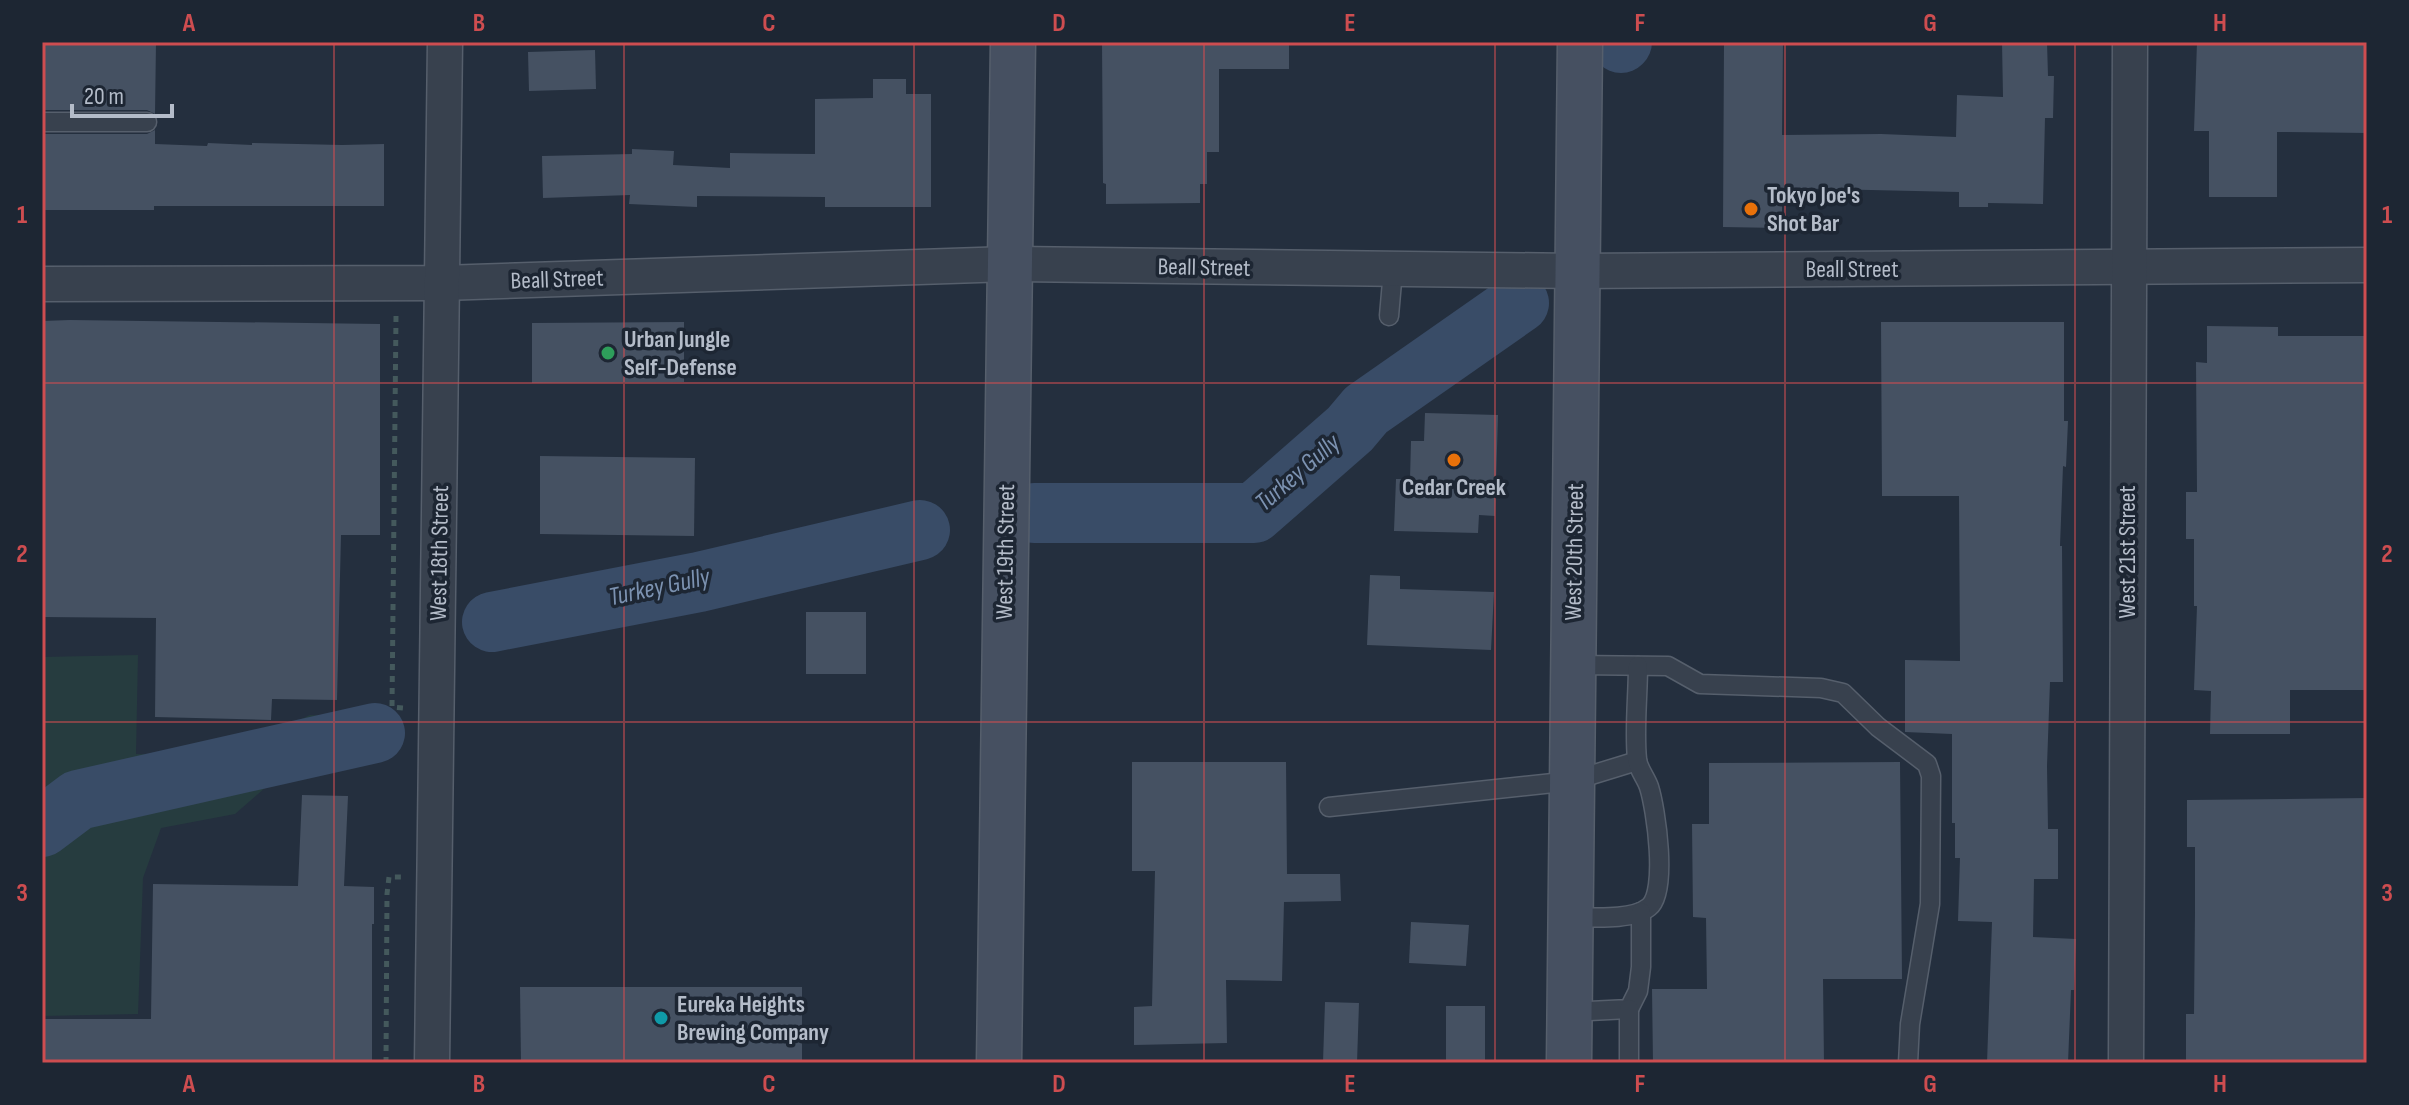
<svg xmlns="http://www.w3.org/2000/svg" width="2409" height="1105" font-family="'Sofia Sans Condensed',sans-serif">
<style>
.green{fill:#263c3f}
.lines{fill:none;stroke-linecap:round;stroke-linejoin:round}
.river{stroke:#394c67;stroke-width:60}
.building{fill:#455162}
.lane-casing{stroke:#565f6c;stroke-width:21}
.street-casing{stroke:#565f6c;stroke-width:37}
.secondary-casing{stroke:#565f6c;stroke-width:47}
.path{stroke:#44595c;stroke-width:5;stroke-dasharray:6 6;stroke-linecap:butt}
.lane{stroke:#38414e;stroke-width:18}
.street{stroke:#38414e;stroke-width:34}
.secondary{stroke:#465061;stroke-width:44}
.grid{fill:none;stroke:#ce4d50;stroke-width:2;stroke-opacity:0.55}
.food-dot{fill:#e8710a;stroke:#1d2633;stroke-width:3}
.leisure-dot{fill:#2e9e5b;stroke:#1d2633;stroke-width:3}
.culture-dot{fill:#0f9aa8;stroke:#1d2633;stroke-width:3}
.labels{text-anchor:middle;stroke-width:7;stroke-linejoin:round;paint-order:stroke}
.poi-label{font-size:24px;font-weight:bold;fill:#b4bcc9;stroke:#1d2633;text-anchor:start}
.street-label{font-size:24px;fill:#b4bcc9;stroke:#1d2633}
.water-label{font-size:26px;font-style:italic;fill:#7c92b1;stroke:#1d2633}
.neatline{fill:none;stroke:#ce4d50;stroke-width:3}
.grid-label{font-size:26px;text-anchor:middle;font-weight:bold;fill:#ce4d50}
</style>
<rect width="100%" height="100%" fill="#242f3e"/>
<!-- green -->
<path class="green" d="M 138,655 L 136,754 L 226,756 L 310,715 L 385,718 L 384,759 L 287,769 L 235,814 L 161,828 L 143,878 L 138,1014 L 42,1016 L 42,657 Z"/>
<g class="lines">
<!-- river -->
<g class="river">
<path d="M 1621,43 L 1622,42"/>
<path d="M 1034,513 L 1254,513 L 1350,429 L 1366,410 L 1519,303"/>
<path d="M 492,622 L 699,582 L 920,530"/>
<path d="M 42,827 L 78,800 L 375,733"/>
</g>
</g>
<!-- building -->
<g class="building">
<path d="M 42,42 L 156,42 L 155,114 L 147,110 L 42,110 Z"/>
<path d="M 1102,42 L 1289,42 L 1289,69 L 1219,69 L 1219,152 L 1207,152 L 1207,184 L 1200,184 L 1200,203 L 1106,204 L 1106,184 L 1103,183 Z"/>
<path d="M 1724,42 L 1783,42 L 1782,135 L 1881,134 L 1956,137 L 1957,95 L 2003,97 L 2002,42 L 2047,42 L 2048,76 L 2054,76 L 2053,118 L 2045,118 L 2043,204 L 1988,203 L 1988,207 L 1959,207 L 1959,192 L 1782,188 L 1782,228 L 1723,227 Z"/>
<path d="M 2197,42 L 2367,42 L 2367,133 L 2277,132 L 2277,197 L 2209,197 L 2209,131 L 2194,131 Z"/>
<path d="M 595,50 L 596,89 L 529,91 L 528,52 Z"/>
<path d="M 873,79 L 906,79 L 906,94 L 931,94 L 931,207 L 825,207 L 825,197 L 697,196 L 697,207 L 629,204 L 630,195 L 543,198 L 542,156 L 632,154 L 632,149 L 674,151 L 673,165 L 730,168 L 730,153 L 815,154 L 815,99 L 873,98 Z"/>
<path d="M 155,130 L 155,144 L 207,146 L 208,143 L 252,145 L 252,143 L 342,145 L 384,144 L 384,206 L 154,206 L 154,210 L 42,210 L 42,134 L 147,134 Z"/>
<path d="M 70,320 L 380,324 L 380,535 L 341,535 L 337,700 L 272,699 L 271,720 L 155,717 L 156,618 L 42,617 L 42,321 Z"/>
<path d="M 684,322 L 684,382 L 532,383 L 532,323 Z"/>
<path d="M 1881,322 L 2064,322 L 2064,421 L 2068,421 L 2066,467 L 2063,466 L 2060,546 L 2062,546 L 2063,682 L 2050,682 L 2047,766 L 2048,829 L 2058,829 L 2058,879 L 2034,879 L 2033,937 L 2076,939 L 2074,990 L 2071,990 L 2068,1063 L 1987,1063 L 1992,922 L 1958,921 L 1960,858 L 1955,858 L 1955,823 L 1952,823 L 1952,734 L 1905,732 L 1905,660 L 1960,661 L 1959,496 L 1882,496 Z"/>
<path d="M 2207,326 L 2278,327 L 2278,336 L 2367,336 L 2367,690 L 2290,690 L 2290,734 L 2210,734 L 2211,691 L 2194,690 L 2197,606 L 2194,606 L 2194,539 L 2186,539 L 2186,492 L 2197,492 L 2196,362 L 2207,363 Z"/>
<path d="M 1425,413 L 1498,415 L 1495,516 L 1479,515 L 1478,533 L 1394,531 L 1396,479 L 1410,479 L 1411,441 L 1424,441 Z"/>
<path d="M 540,456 L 695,458 L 694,536 L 540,534 Z"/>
<path d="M 1370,575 L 1400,576 L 1400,589 L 1494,592 L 1491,650 L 1367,645 Z"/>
<rect x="806" y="612" width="60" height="62"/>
<path d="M 1132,762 L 1286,762 L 1287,874 L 1340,874 L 1341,901 L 1284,902 L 1282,981 L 1226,980 L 1227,1043 L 1134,1045 L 1134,1007 L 1152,1006 L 1155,871 L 1132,871 Z"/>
<path d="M 1900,762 L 1902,979 L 1823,979 L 1824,1063 L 1653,1063 L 1652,989 L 1707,989 L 1706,918 L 1693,917 L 1692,824 L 1709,824 L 1709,763 Z"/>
<path d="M 302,795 L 348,796 L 344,886 L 374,887 L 374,924 L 372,924 L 372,1063 L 42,1063 L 42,1019 L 151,1019 L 153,884 L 298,886 Z"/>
<path d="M 2367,798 L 2367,1063 L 2186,1063 L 2186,1014 L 2194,1014 L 2195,912 L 2195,847 L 2187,847 L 2187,800 Z"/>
<path d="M 1411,922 L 1469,925 L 1466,966 L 1409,963 Z"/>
<path d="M 520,987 L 802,987 L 802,1063 L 521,1063 Z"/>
<path d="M 1325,1002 L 1359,1003 L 1357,1063 L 1323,1062 Z"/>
<rect x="1446" y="1006" width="39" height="57"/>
</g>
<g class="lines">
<defs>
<g id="lane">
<path d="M 42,122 L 147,122"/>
<path d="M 1389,316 L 1393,270"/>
<path d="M 1573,665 L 1668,666 L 1700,684 L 1821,688 L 1843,693 L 1878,727 L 1927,764 L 1931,776 L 1930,904 L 1910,1024 L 1908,1063"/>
<path d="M 1329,807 L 1572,781 L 1637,761"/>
<path d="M 1570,917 C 1591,917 1632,921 1649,907 C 1668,892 1656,809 1649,787 C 1646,778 1638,769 1637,759 C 1634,730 1638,695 1638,666"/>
<path d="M 1569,1012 L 1629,1009 L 1638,991 L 1641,967 L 1641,912"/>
<path d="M 1629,1063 L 1629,1009"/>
</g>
<g id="street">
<path d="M 42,284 L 442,283 L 1009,264 L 1576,271 L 2367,265"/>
<path d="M 432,1063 L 445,42"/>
<path d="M 2126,1063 L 2130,42"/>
</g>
<g id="secondary">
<path d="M 999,1063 L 1013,42"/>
<path d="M 1569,1063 L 1580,42"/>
</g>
</defs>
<!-- lane casing -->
<use href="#lane" class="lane-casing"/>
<!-- street casing -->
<use href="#street" class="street-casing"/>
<!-- secondary casing -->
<use href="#secondary" class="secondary-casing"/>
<!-- path -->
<g class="path">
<path d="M 396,316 L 392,707 L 403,708"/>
<path d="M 386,1063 L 387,894 L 389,877 L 402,877"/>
</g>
<!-- lane -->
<use href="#lane" class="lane"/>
<!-- street -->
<use href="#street" class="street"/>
<!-- secondary -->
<use href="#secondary" class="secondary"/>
</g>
<!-- grid -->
<path class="grid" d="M 334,42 L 334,1063M 624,42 L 624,1063M 914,42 L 914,1063M 1204,42 L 1204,1063M 1495,42 L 1495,1063M 1785,42 L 1785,1063M 2075,42 L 2075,1063M 42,383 L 2367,383M 42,722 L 2367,722"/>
<!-- markers -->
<g class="food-dot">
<circle cx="1751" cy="209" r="8"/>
<circle cx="1454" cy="460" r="8"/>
</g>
<circle class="leisure-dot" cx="608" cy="353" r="8"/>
<circle class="culture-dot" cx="661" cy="1018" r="8"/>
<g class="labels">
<!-- poi labels -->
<g class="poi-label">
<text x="1767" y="203">Tokyo Joe's<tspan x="1767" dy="28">Shot Bar</tspan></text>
<text x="624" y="347">Urban Jungle<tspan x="624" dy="28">Self-Defense</tspan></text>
<text x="1454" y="495" text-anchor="middle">Cedar Creek</text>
<text x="677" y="1012">Eureka Heights<tspan x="677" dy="28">Brewing Company</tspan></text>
</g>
<!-- street labels -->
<g class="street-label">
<text transform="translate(1204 267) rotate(1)" y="8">Beall Street</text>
<text x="1852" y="277">Beall Street</text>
<text transform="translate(557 279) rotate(-2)" y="8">Beall Street</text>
<text transform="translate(1005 552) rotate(-89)" y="8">West 19th Street</text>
<text transform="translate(1574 552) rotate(-89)" y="8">West 20th Street</text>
<text transform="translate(2127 552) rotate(-90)" y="8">West 21st Street</text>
<text transform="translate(439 553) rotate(-89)" y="8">West 18th Street</text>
</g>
<!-- water labels -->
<g class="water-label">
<text transform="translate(1297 472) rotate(-41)" y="9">Turkey Gully</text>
<text transform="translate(659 586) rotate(-12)" y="9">Turkey Gully</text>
</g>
</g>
<!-- border -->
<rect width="2409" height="1105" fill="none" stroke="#1d2633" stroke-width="88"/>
<!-- scale -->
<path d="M72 104v12h100v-12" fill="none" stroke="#b4bcc9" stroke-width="4"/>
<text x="84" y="104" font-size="24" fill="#b4bcc9" stroke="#1d2633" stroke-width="6" paint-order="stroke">20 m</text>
<rect x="44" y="44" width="2321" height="1017" class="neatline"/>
<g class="grid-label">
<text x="189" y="31">A</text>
<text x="479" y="31">B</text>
<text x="769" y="31">C</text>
<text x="1059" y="31">D</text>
<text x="1350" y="31">E</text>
<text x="1640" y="31">F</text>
<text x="1930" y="31">G</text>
<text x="2220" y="31">H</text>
<text x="22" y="223">1</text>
<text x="2387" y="223">1</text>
<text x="22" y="562">2</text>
<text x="2387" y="562">2</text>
<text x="22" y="901">3</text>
<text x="2387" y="901">3</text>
<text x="189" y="1092">A</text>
<text x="479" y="1092">B</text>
<text x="769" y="1092">C</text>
<text x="1059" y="1092">D</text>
<text x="1350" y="1092">E</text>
<text x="1640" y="1092">F</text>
<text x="1930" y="1092">G</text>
<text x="2220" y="1092">H</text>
</g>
</svg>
